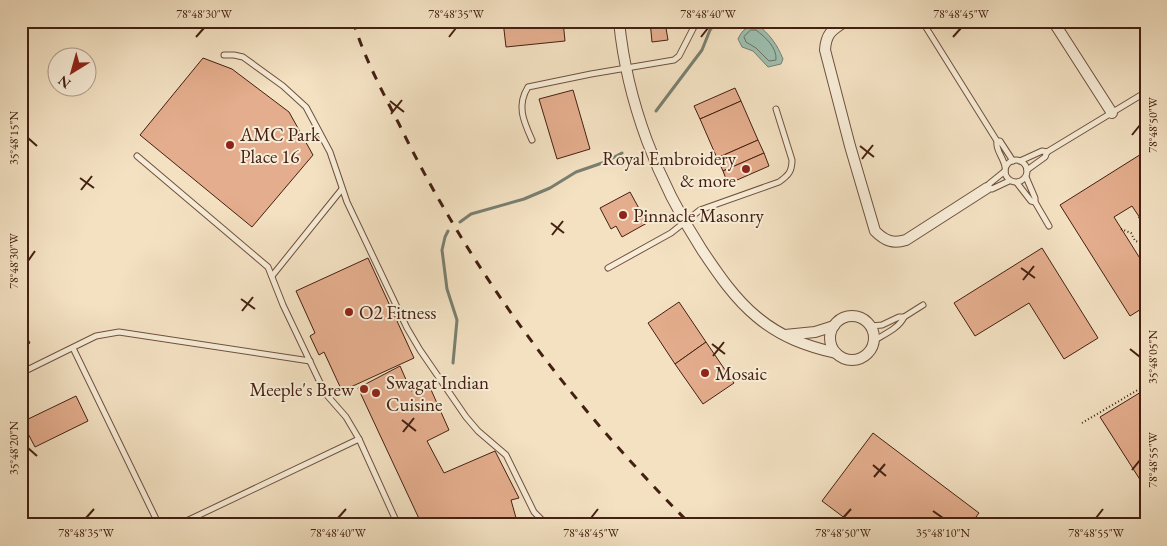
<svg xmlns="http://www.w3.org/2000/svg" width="1167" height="546" font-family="'EB Garamond',serif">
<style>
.water{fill:#9cbeaf;stroke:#797f70}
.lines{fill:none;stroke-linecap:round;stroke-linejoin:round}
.shore{stroke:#706f60;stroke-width:1}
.stream{stroke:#797f70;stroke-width:3}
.building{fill:#e4ad8d;stroke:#442012}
.service-casing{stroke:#70503e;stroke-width:7}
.minor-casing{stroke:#70503e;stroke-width:12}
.tertiary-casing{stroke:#70503e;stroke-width:14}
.path{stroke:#442012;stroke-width:2;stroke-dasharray:1 2.5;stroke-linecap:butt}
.service{stroke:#f7ecd7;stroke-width:5}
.minor{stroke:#f7ecd7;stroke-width:10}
.tertiary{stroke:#f7ecd7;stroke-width:12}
.rail{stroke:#442012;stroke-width:3;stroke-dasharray:9 9;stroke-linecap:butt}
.ticks{fill:none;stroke:#442012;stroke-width:2}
.poi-dot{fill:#8f2418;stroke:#f7ecd7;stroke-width:2}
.labels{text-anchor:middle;stroke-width:4;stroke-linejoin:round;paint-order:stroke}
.poi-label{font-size:19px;fill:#442012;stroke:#f7ecd7;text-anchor:start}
.neatline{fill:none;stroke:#442012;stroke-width:2}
.ticks-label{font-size:12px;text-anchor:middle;fill:#442012}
</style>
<rect width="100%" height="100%" fill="#f3e1c2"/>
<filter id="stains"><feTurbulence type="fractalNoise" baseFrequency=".004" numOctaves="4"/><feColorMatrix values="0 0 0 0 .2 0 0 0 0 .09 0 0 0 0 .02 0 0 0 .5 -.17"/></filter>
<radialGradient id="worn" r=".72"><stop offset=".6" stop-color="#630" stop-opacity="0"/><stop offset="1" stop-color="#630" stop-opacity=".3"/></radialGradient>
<!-- water -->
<path class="water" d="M 757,24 C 770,35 777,44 783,59 L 781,64 L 768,67 L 753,51 L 742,47 L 738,39 C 742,30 747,26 757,24 Z"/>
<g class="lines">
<!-- shore -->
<path class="shore" d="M 751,30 L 756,30 C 765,37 777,47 776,60 L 769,61 L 756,48 L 746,42 L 744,37 Z"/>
<!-- stream -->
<g class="stream">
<path d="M 656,111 L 702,50 L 710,30 L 717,21"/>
<path d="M 460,222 L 471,214 L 524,199 L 550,188 L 576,172 L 605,162 L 622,153"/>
<path d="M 448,231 L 445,237 L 442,250 L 447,289 L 457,320 L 453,363"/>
</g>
</g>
<!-- building -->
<g class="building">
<path d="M 503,21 L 563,21 L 565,41 L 506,47 Z"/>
<path d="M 650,21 L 681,21 L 681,26 L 666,28 L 668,40 L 652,42 Z"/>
<path d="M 203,58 L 232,69 L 289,112 L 313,155 L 252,227 L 140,135 Z"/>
<path d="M 735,88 L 741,101 L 700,119 L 694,106 Z"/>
<path d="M 573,90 L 590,149 L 557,159 L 539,99 Z"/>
<path d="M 741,101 L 758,140 L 717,158 L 700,119 Z"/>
<path d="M 758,140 L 764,153 L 723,171 L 717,158 Z"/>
<path d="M 1146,151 L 1146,227 L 1132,206 L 1114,217 L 1146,268 L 1146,306 L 1130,316 L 1060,205 Z"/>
<path d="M 764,153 L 769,166 L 728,184 L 723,171 Z"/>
<path d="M 630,192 L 647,223 L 622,237 L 616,226 L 611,229 L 600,208 Z"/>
<path d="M 1042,248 L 1098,338 L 1064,359 L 1029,303 L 975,336 L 954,303 Z"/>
<path d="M 368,258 L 414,358 L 342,391 L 324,352 L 319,355 L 310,336 L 315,333 L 296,291 Z"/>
<path d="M 679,302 L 706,342 L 675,364 L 648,323 Z"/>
<path d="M 21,326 L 30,343 L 21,348 Z"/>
<path d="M 706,342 L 734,383 L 703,404 L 675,364 Z"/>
<path d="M 400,366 L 411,391 L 428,383 L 449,430 L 427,441 L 444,473 L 495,451 L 519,498 L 511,500 L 518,525 L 422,525 L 358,388 Z"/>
<path d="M 1146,389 L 1146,489 L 1100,417 Z"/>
<path d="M 76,396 L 88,421 L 35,447 L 22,422 Z"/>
<path d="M 873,433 L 979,513 L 970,525 L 854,525 L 822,501 Z"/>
</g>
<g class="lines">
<defs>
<g id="service">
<path d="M 922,21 L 997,141"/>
<path d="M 224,55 L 234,55 L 243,57 L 283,86 L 306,107 L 330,152 L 347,202 L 407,328 L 420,350 L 466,417 L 478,431 L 506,455 L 534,512 L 547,525"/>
<path d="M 532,140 C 524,122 516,106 528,87 L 591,74 L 674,60 L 679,56 L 697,21"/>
<path d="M 1047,152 L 1146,92"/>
<path d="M 137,156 L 268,267 L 283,305 L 325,393 L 346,417 L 359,439 L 398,525"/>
<circle cx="1016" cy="171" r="11"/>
<path d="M 1020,161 L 1042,151 L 1047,152 L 1045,157 L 1027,170"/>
<path d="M 1005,167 C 1004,158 995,150 997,141 L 1000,141 L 1013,161"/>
<path d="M 1005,171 L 989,184 L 987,188 L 992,189 L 1009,181"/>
<path d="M 1017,183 L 1031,201 L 1035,202 L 1035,198 L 1026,177"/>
<path d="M 1035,202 L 1049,226"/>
<path d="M 608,268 L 671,233 L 700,210 L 779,182 C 789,175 792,171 792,160 L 776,109"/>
<path d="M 272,276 L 342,189"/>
<path d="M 904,317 L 923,305"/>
<path d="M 871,326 L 882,325 L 899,317 L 904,317 C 899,328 885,334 875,340"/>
<path d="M 73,348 L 159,525"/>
<path d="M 21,373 L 96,336 L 119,332 L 310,361"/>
<path d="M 178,525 L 359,439"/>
</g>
<g id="minor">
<path d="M 619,21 C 627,103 658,182 702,250 C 718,274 735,299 757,317 C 781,337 806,346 836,353"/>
<path d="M 846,21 C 832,30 826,33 825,50 L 850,146 L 875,231 C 885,241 893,244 906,240 L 987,188"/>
<path d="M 1053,21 L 1112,113"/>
<circle cx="852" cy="338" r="22"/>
<path d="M 785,335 L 815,332 L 834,326"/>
</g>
<path id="tertiary" d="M 1144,21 L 1146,23"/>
</defs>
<!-- service casing -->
<use href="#service" class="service-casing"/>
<!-- minor casing -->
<use href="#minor" class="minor-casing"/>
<!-- tertiary casing -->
<use href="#tertiary" class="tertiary-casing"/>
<!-- path -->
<g class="path">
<path d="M 1139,217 L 1142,230 L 1146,233"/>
<path d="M 1121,229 L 1131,233 L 1135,241 L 1143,243 L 1146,249"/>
<path d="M 1082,423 L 1146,385"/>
</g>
<!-- service -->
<use href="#service" class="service"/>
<!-- minor -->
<use href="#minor" class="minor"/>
<!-- tertiary -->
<use href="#tertiary" class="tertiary"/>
<!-- rail -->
<path class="rail" d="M 353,21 C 364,57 382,91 399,124 C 473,276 572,405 691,525"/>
</g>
<!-- ticks -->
<path class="ticks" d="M 196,37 L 204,28M 449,37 L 456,28M 701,37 L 708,28M 953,37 L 961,28M 390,101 L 404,112M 391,114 L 402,100M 1132,135 L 1140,125M 28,138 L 37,146M 860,146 L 874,157M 862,159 L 873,145M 80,178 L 94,188M 81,190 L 92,176M 551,223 L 564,233M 552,235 L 563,221M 28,261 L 35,251M 1021,268 L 1035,278M 1023,280 L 1034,266M 241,299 L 255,309M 242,311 L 253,297M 712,344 L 725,354M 1130,349 L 1140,357M 713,356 L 724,342M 402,420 L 416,431M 403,432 L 414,418M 28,448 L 37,456M 873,465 L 886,476M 1132,470 L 1140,460M 874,477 L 885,464M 933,511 L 943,518M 86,518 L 94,509M 338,518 L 346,509M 591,518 L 598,509M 843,518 L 851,509M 1096,518 L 1103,509"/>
<!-- markers -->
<g class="poi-dot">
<circle cx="230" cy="145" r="5"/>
<circle cx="746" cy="169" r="5"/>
<circle cx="623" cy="215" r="5"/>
<circle cx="349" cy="312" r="5"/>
<circle cx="705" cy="373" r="5"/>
<circle cx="364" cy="389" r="5"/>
<circle cx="376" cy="393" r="5"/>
</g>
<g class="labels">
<!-- poi labels -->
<g class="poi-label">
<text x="240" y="141">AMC Park<tspan x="240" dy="22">Place 16</tspan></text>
<text x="736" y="165" text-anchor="end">Royal Embroidery<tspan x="736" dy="22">&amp; more</tspan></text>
<text x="633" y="222">Pinnacle Masonry</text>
<text x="359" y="319">O2 Fitness</text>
<text x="715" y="380">Mosaic</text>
<text x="386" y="389">Swagat Indian<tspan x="386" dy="22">Cuisine</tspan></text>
<text x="354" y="396" text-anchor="end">Meeple's Brew</text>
</g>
</g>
<!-- margin -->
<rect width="1167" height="546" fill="none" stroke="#f3e1c2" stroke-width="55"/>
<!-- north arrow -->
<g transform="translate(72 72) rotate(217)"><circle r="24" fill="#f7ecd7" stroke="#af9a88"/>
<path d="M0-4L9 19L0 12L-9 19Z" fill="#8f2418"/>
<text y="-8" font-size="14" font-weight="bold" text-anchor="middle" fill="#442012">N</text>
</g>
<rect x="28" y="28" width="1112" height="490" class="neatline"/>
<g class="ticks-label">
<text x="204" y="18">78°48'30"W</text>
<text x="456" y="18">78°48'35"W</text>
<text x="708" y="18">78°48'40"W</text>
<text x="961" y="18">78°48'45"W</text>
<text transform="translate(1153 125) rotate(-90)" y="4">78°48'50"W</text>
<text transform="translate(14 138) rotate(-90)" y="4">35°48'15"N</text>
<text transform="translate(14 261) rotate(-90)" y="4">78°48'30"W</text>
<text transform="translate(1153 357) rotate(-90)" y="4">35°48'05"N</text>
<text transform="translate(14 448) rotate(-90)" y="4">35°48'20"N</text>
<text transform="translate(1153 460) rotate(-90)" y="4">78°48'55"W</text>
<text x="86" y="537">78°48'35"W</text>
<text x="338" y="537">78°48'40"W</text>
<text x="591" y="537">78°48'45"W</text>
<text x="843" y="537">78°48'50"W</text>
<text x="943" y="537">35°48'10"N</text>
<text x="1096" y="537">78°48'55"W</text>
</g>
<rect width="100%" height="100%" filter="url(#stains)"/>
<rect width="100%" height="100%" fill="url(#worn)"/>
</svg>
